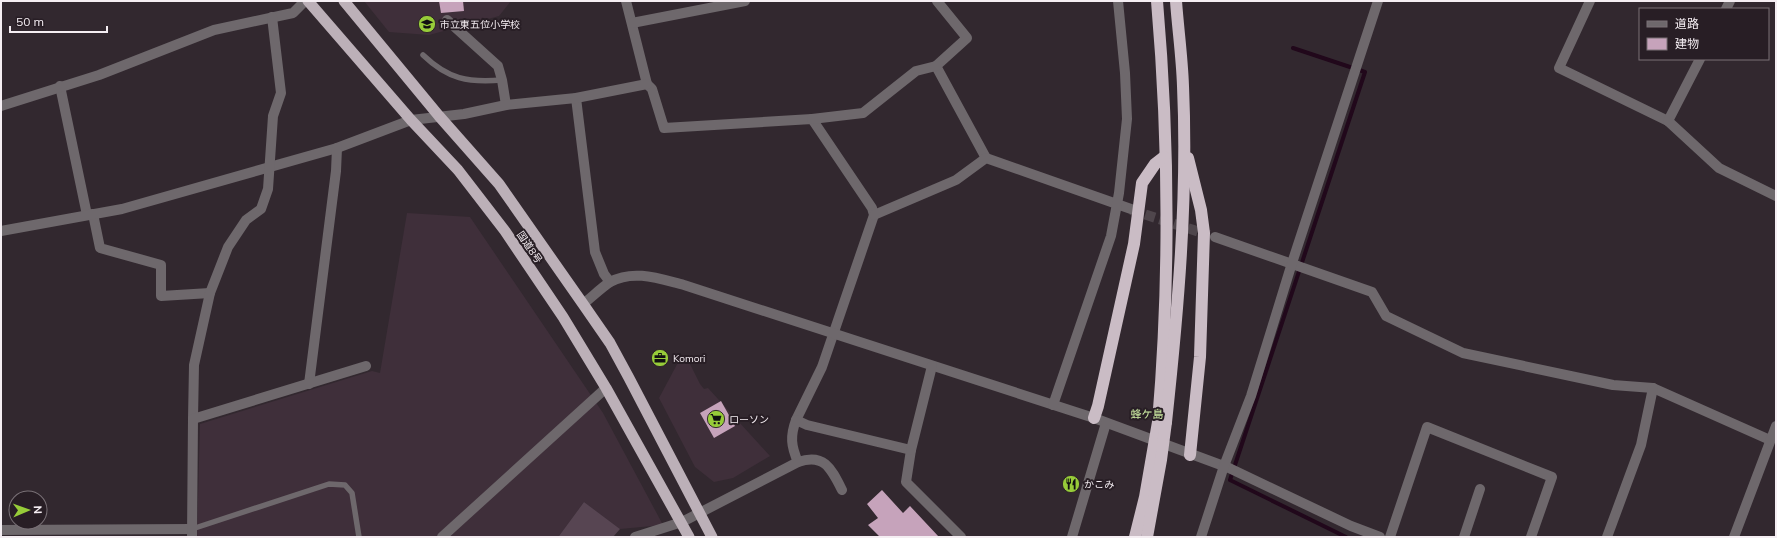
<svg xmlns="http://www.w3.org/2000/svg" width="1777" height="538" font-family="Mulish,'Noto Sans JP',sans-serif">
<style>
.built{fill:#3f2f3a}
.green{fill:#574552}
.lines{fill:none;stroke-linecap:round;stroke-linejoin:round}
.stream{stroke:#21081b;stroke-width:4}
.building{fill:#c6a3bb}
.minor-tunnel{stroke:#4f464c;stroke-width:10;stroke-dasharray:10 5;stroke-linecap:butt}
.service{stroke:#6e686c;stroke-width:5.5}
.minor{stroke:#6e686c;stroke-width:10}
.tertiary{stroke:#6e686c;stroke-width:10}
.trunk{stroke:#bcb0b8;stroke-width:11}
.motorway{stroke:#cabcc5;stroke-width:12}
.motorway-bridge{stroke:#cabcc5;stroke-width:12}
.labels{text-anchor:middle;stroke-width:4;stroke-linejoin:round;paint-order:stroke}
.poi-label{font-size:10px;fill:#f5eef3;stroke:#281e25;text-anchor:start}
.street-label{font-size:10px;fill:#f5eef3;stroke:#281e25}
.neighbourhood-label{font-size:11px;fill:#cbeaa2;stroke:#281e25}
</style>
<rect width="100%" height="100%" fill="#32282f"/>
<!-- built -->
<g class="built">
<path d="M 364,1 L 511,1 L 499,16 L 429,35 L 389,32 Z"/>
<path d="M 407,213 L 470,217 L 603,413 L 663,525 L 620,529 L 584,502 L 559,536 L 561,537 L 197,537 L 200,424 L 372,371 L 380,373 Z"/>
<path d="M 681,357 L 690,364 L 700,384 L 704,389 L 708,388 L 770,456 L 733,478 L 714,482 L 695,467 L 659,398 Z"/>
</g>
<!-- green -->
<path class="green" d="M 584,502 L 620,529 L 613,537 L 559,536 Z"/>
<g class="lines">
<!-- stream -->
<path class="stream" d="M 1293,48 L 1365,72 L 1230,480 L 1346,537"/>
</g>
<!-- building -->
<g class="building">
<path d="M 439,1 L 463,1 L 464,11 L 441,13 Z"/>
<path d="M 721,401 L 735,426 L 714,438 L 700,413 Z"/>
<path d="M 882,490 L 903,513 L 910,506 L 939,537 L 880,537 L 868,525 L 878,518 L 867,504 Z"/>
</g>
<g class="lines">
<!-- minor-tunnel -->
<path class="minor-tunnel" d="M 1131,210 L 1209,235"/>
<!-- service -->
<g class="service">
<path d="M 423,55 C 448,79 468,83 502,80"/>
<path d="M 192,529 L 329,484 L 345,485 L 352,493 L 359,537"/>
</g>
<!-- minor -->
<g class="minor">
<path d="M 626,1 L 647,84 L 652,89 L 664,128 L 812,119 L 872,208 L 874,215 L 822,367 L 796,420 L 807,425 L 911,450 L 906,482 L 961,537"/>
<path d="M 1590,1 L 1559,68 L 1668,121"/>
<path d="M 1726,9 L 1730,1"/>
<path d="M 447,20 L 498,66 L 502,80 L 506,105"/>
<path d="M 632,23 L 745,1"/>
<path d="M 1700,59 L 1668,121 L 1719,168 L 1776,196"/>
<path d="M 936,66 L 986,158"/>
<path d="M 60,86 L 87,215"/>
<path d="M 576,98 L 595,252 L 604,274 L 610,282"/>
<path d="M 1,106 L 99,75 L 214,30 L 293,13 L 305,1"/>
<path d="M 812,119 L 863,113 L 916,71 L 936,66 L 967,38 L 937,1"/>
<path d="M 93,214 L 100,248 L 161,265 L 161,296 L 210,293"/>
<path d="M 874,215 L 956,180 L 986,158 L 1131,209"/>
<path d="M 1,231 L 122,209 L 337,148 L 411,120 L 464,114 L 506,105 L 576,98 L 647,84"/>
<path d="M 1215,237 L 1372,292 L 1386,316 L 1463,353 L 1613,385 L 1653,388 L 1770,440"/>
<path d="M 583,304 C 592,297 601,288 610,282 C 634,269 660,279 684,285 L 1094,418 L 1229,468 L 1351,526 L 1380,537"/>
<path d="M 309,384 L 336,171 L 337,148"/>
<path d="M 1053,405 L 1111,236 L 1119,193 L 1127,119 L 1125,73 L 1118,1"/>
<path d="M 193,419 L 194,365 L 210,293 L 228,247 L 246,220 L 261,209 L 268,189 L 273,116 L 281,93 L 272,17"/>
<path d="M 796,420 C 790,436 791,446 798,462"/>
<path d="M 911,450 L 932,366"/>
<path d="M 1,530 L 192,529"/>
<path d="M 192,537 L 193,419 L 366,366"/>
<path d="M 442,537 L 606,388"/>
<path d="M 635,537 L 682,522 L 798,462 C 824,453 831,468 842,490"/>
<path d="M 1072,537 L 1106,423"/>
<path d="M 1201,537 L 1224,466 L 1251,396 L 1292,263 L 1378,1"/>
<path d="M 1390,537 L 1427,427 L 1552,477 L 1531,537"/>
<path d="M 1464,537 L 1480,489"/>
<path d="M 1607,537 L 1641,445 L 1653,388"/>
</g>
<!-- tertiary -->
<path class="tertiary" d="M 1734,537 L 1776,426"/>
<!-- trunk -->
<g class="trunk">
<path d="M 308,1 L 411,120 L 458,170 L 505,231 L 563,317 L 606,388 L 689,537"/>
<path d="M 344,1 L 439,116 L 499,184 L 583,304 L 610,343 L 629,378 L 712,537"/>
</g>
<!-- motorway -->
<g class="motorway">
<path d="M 1157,1 C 1169,140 1170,282 1158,422"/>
<path d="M 1188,158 L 1201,210 L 1204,233 L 1200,357 L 1190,455"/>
<path d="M 1094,418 L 1098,406 L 1134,244 L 1142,183 L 1155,164 L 1164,157"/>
<path d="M 1166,422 C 1178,311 1188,198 1183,86 C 1182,57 1178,29 1176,1"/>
</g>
<!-- motorway-bridge -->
<g class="motorway-bridge">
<path d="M 1135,537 L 1145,497 L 1158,422"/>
<path d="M 1147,537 L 1161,460 L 1166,422"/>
</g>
</g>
<!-- icons -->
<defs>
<symbol id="school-disc" viewBox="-11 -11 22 22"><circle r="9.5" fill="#97cc39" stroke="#281e25"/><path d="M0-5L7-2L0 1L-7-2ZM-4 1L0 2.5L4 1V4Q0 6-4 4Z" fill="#111"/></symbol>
<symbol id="office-disc" viewBox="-11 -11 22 22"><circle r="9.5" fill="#97cc39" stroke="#281e25"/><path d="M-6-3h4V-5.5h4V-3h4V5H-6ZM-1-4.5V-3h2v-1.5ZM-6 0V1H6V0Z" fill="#111"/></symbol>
<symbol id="supermarket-disc" viewBox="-11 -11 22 22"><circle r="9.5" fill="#97cc39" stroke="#281e25"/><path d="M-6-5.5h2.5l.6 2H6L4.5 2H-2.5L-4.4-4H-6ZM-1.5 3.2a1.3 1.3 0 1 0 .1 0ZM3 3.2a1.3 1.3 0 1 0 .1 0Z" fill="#111"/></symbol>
<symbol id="restaurant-disc" viewBox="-11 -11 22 22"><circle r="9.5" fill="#97cc39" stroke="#281e25"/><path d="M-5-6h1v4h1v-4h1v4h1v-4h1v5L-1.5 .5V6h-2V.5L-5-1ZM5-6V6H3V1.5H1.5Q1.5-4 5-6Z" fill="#111"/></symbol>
</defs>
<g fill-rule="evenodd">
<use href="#school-disc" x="417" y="14" width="20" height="20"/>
<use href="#office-disc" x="650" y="348" width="20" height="20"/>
<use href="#supermarket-disc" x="706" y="409" width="20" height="20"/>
<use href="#restaurant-disc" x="1061" y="474" width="20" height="20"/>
</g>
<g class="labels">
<!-- poi labels -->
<g class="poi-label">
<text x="440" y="28">市立東五位小学校</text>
<text x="673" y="362">Komori</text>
<text x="729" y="423">ローソン</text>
<text x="1084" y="488">かこみ</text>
</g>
<!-- street labels -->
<g class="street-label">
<text transform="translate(530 247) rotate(56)" y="4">国道8号</text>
</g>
<!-- neighbourhood labels -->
<g class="neighbourhood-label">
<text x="1147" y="418">蜂ケ島</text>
</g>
</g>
<!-- border -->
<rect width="1777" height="538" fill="none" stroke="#f5eef3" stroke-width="4"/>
<!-- legend -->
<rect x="1639" y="8" width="130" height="52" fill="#281e25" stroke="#7a7177"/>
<rect x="1647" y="21" width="20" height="6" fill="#6e686c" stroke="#7a7177"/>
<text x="1675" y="28" font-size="12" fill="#f5eef3">道路</text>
<rect x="1647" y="38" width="20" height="12" fill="#c6a3bb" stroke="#7a7177"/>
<text x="1675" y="48" font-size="12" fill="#f5eef3">建物</text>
<!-- north arrow -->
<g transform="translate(28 510) rotate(88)"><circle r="19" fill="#281e25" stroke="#7a7177"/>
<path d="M0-3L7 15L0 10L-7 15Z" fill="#97cc39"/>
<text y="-6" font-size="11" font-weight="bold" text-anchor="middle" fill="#f5eef3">N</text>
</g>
<!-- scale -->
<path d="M10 26v6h97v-6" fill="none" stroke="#f5eef3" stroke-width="2"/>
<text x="16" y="26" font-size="12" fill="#f5eef3" stroke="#281e25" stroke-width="3" paint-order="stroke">50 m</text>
</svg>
